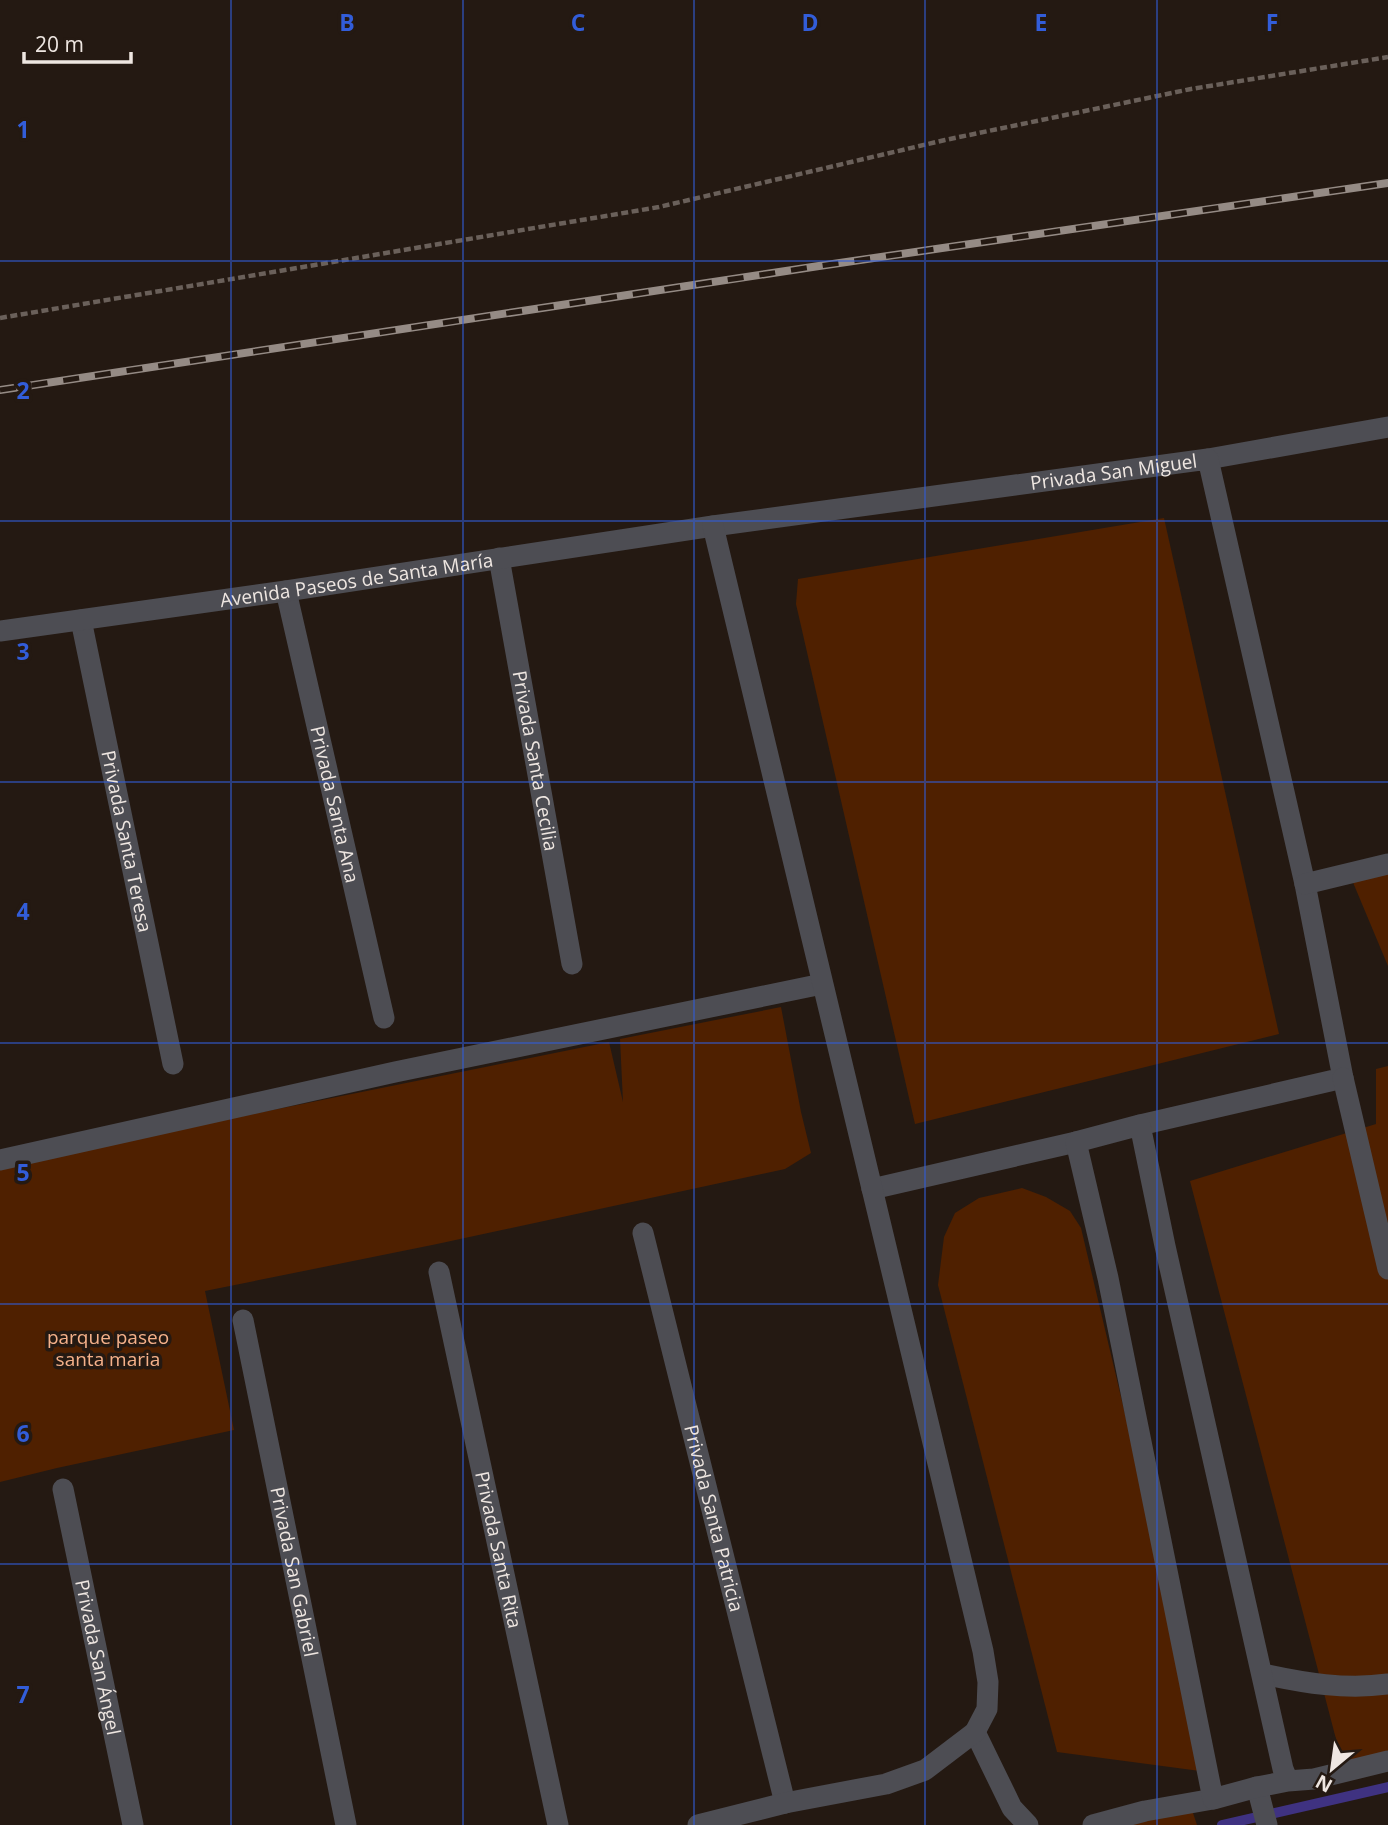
<svg xmlns="http://www.w3.org/2000/svg" width="1388" height="1825" font-family="'Open Sans',sans-serif">
<style>
.green{fill:#4f2000}
.lines{fill:none;stroke-linecap:round;stroke-linejoin:round}
.stream{stroke:#3f3281;stroke-width:10}
.path{stroke:#6a605a;stroke-width:4.5;stroke-dasharray:7 3.5;stroke-linecap:butt}
.minor{stroke:#4d4d53;stroke-width:21}
.tertiary{stroke:#4d4d53;stroke-width:21}
.rail-casing{stroke:#958b85;stroke-width:8}
.rail{stroke:#241912;stroke-width:5;stroke-dasharray:16;stroke-linecap:butt}
.grid{fill:none;stroke:#325dd9;stroke-width:2;stroke-opacity:0.55}
.labels{text-anchor:middle;stroke-width:7;stroke-linejoin:round;paint-order:stroke}
.street-label{font-size:19px;fill:#eee6e1;stroke:#241912}
.park-label{font-size:19px;fill:#f5b18a;stroke:#241912}
.grid-label{font-size:23px;text-anchor:middle;font-weight:bold;fill:#325dd9;stroke:#241912;stroke-width:7;stroke-linejoin:round;paint-order:stroke}
</style>
<rect width="100%" height="100%" fill="#241912"/>
<!-- green -->
<g class="green">
<path d="M 1164,518 L 1279,1034 L 915,1124 L 796,604 L 798,579 Z"/>
<path d="M 1388,872 L 1388,966 L 1352,880 Z"/>
<path d="M 781,1007 L 801,1112 L 811,1153 L 785,1169 L 437,1244 L 205,1291 L 234,1430 L 57,1468 L 0,1482 L 0,1165 L 609,1042 L 623,1102 L 620,1039 Z"/>
<path d="M 1388,1066 L 1388,1752 L 1342,1762 L 1190,1181 L 1376,1124 L 1376,1069 Z"/>
<path d="M 1022,1188 L 1046,1197 L 1070,1211 L 1081,1228 L 1201,1735 L 1200,1771 L 1057,1752 L 938,1285 L 944,1237 L 955,1213 L 979,1198 Z"/>
<path d="M 1192,1810 L 1197,1825 L 1131,1825 Z"/>
</g>
<g class="lines">
<!-- stream -->
<path class="stream" d="M 1222,1825 L 1388,1787"/>
<!-- path -->
<path class="path" d="M 0,318 L 659,207 L 945,140 L 1191,89 L 1388,57"/>
<!-- minor -->
<g class="minor">
<path d="M 1208,459 L 1388,427"/>
<path id="s1" d="M 499,558 L 572,964"/>
<path id="s2" d="M 286,591 L 384,1018"/>
<path id="s3" d="M 81,620 L 173,1064"/>
<path id="s4" d="M 0,631 L 286,591 L 713,526 L 1208,459 L 1305,884 L 1343,1078 L 1140,1125"/>
<path d="M 1305,884 L 1388,864"/>
<path d="M 1343,1078 L 1388,1269"/>
<path d="M 0,1160 L 395,1072 L 822,984"/>
<path d="M 872,1189 L 1076,1142"/>
<path id="s5" d="M 643,1233 L 785,1803"/>
<path id="s6" d="M 439,1272 L 558,1825"/>
<path id="s7" d="M 243,1320 L 346,1825"/>
<path id="s8" d="M 63,1489 L 133,1825"/>
<path d="M 1263,1674 C 1304,1683 1346,1690 1388,1684"/>
<path d="M 975,1732 L 1012,1808 L 1028,1825"/>
<path d="M 1257,1787 L 1267,1825"/>
<path d="M 698,1825 L 785,1803 L 886,1784 L 925,1770 L 975,1732 L 987,1709 L 988,1682 L 983,1651 L 713,526"/>
<path d="M 1093,1825 L 1145,1811 L 1213,1799"/>
</g>
<!-- tertiary -->
<path class="tertiary" d="M 1288,1781 L 1283,1769 L 1165,1246 L 1140,1125 L 1076,1142 L 1108,1278 L 1213,1799 L 1257,1787 L 1288,1781 L 1314,1779 L 1388,1761"/>
<defs>
<path id="rail" d="M 0,390 L 819,266 L 1388,183"/>
</defs>
<!-- rail casing -->
<use href="#rail" class="rail-casing"/>
<!-- rail -->
<use href="#rail" class="rail"/>
</g>
<!-- grid -->
<path class="grid" d="M 231,0 L 231,1825M 463,0 L 463,1825M 694,0 L 694,1825M 925,0 L 925,1825M 1157,0 L 1157,1825M 0,261 L 1388,261M 0,521 L 1388,521M 0,782 L 1388,782M 0,1043 L 1388,1043M 0,1304 L 1388,1304M 0,1564 L 1388,1564"/>
<g class="labels">
<!-- street labels -->
<g class="street-label">
<text dy="7" stroke="none"><textPath href="#s4" startOffset="1125">Privada San Miguel</textPath></text>
<text dy="7" stroke="none"><textPath href="#s4" startOffset="360">Avenida Paseos de Santa María</textPath></text>
<text dy="7" stroke="none"><textPath href="#s1" startOffset="206">Privada Santa Cecilia</textPath></text>
<text dy="7" stroke="none"><textPath href="#s2" startOffset="219">Privada Santa Ana</textPath></text>
<text dy="7" stroke="none"><textPath href="#s3" startOffset="226">Privada Santa Teresa</textPath></text>
<text dy="7" stroke="none"><textPath href="#s5" startOffset="294">Privada Santa Patricia</textPath></text>
<text dy="7" stroke="none"><textPath href="#s6" startOffset="284">Privada Santa Rita</textPath></text>
<text dy="7" stroke="none"><textPath href="#s7" startOffset="257">Privada San Gabriel</textPath></text>
<text dy="7" stroke="none"><textPath href="#s8" startOffset="172">Privada San Ángel</textPath></text>
</g>
<!-- park labels -->
<g class="park-label">
<text x="108" y="1344">parque paseo<tspan x="108" dy="22">santa maria</tspan></text>
</g>
</g>
<g class="grid-label">
<text x="347" y="31">B</text>
<text x="578" y="31">C</text>
<text x="810" y="31">D</text>
<text x="1041" y="31">E</text>
<text x="1272" y="31">F</text>
<text x="23" y="138">1</text>
<text x="23" y="399">2</text>
<text x="23" y="660">3</text>
<text x="23" y="920">4</text>
<text x="23" y="1181">5</text>
<text x="23" y="1442">6</text>
<text x="23" y="1703">7</text>
</g>
<!-- north arrow -->
<g transform="translate(1332 1769) rotate(209)" stroke="#241912" stroke-width="5" paint-order="stroke">
<path d="M0-5L12 26L0 18L-12 26Z" fill="#eee6e1"/>
<text y="-10" font-size="19" font-weight="bold" text-anchor="middle" fill="#eee6e1">N</text>
</g>
<!-- scale -->
<path d="M24 52v10h107v-10" fill="none" stroke="#eee6e1" stroke-width="3.5"/>
<text x="35" y="52" font-size="21" fill="#eee6e1" stroke="#241912" stroke-width="5" paint-order="stroke">20 m</text>
</svg>
